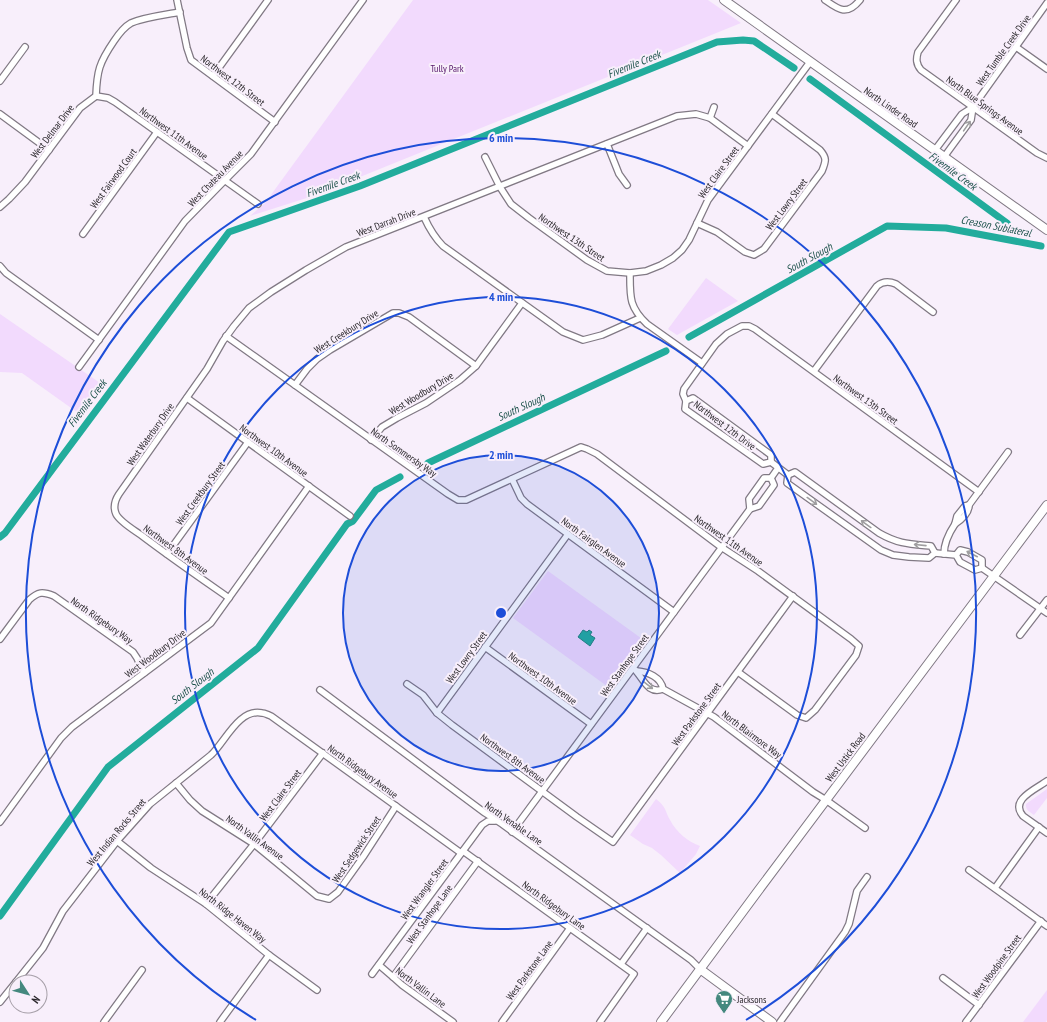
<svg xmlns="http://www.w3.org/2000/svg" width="1047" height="1022" font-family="'PT Sans Narrow',sans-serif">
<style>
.green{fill:#f2dafd}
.water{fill:#22ac9c;stroke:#24847a}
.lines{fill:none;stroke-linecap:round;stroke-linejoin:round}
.canal{stroke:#22ac9c;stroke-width:7}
.street-casing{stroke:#817984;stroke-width:8}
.secondary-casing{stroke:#817984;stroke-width:10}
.street{stroke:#fff;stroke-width:5.5}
.secondary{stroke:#fff;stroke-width:8}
.oneway{stroke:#9f9ea0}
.ring{fill:none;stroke:#1d4ed8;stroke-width:2}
.labels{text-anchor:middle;stroke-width:4;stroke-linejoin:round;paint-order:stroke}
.street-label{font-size:10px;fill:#2a272b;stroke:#f8effb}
.park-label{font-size:10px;fill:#541569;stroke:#f8effb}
.poi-label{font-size:10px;fill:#2a272b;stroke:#f8effb;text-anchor:start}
.water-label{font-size:11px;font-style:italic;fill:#1c514a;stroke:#f8effb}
.centre{fill:#1d4ed8;stroke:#f8effb;stroke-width:2}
.ring-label{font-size:12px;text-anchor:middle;font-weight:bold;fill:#1d4ed8;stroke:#f8effb;stroke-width:4;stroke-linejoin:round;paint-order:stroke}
</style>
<rect width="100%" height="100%" fill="#f8effb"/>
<!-- green -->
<g class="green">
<path d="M 413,0 L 708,0 L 741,23 L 313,196 L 250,216 L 265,203 Z"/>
<path d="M 706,278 L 738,301 L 677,335 L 668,329 Z"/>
<path d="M 0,314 L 103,385 L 81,415 L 22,373 L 0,372 Z"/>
<path d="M 548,571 L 645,641 L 611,689 L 513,618 Z"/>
<path d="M 1047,789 L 1047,798 L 1034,815 C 1030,812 1025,810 1026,804 Z"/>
<path d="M 656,799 C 667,808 664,809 670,820 C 677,833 687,841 700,846 L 696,854 L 680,873 L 661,855 L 652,848 L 643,844 L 630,835 Z"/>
<path d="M 1047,990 L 1047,1020 L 1046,1022 L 1023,1022 Z"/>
</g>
<!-- water -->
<path class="water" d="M 583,630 L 587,632 L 589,630 L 592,632 L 590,635 L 595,638 L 590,646 L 578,637 Z"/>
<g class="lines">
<!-- canal -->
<g class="canal">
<path d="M 810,79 L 1007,223"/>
<path d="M 689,337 L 887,226 L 946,228 L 1041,246"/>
<path d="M 428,463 L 666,351"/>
<path d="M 0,537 L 5,533 L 229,232 L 360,186 L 717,42 L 743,40 L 754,41 L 794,68"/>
<path d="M 0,916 L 108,767 L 258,648 L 347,524 L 353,521 L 376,490 L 400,477"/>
</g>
<defs>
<g id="street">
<path d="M 177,0 L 187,48 L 191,60 L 275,122"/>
<path d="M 825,0 C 839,10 847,16 860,0"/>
<path d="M 956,0 L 918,52 C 916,59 916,64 921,70 L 1037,153 L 1047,158"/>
<path d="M 1016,47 L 1047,69"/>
<path d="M 213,76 L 268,0"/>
<path d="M 0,81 L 25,47"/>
<path d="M 96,96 L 108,98 L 115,102 L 258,204"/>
<path d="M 973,107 L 1047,3"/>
<path d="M 0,114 L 49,150"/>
<path d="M 710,118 L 714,107"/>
<path d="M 607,144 L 619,174 L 627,185"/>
<path d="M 935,150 L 962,114 L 973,107 L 971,120 L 944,157"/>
<path d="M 485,157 L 500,187 L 511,204 L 529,218 L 587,260 L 607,271 L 630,273 L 646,271 L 661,265 L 673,258 L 682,250 L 689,240 L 708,200 L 810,62"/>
<path d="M 0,207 L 9,199 L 25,182 L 80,108 L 96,96 C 97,71 99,63 114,41 C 118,35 124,27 131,23 C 145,17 165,15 180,12"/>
<path d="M 424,217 C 429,228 434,237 443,246 L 563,332 L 583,340 L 602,335 L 640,318"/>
<path d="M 697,223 L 717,232 L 745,252 L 754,255 L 764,249 L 822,171 C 826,161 827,158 820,150 L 772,114"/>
<path d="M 83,234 L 157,132"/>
<path d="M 0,266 L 6,273 L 99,340"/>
<path d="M 630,273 C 630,297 629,307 647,324 L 702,363"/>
<path d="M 226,336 L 448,494 L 458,500 L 466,500 L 581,447 L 587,449 L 597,454 L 721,547 L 758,571 L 851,639 L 859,646 L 856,655 L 815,710 L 806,718 L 797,715 L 738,672"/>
<path d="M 79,367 L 185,221 L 230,175 L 251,154 L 363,0"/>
<path d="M 814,371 L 877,286 C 883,281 889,281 896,284 L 933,312"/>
<path d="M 295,385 L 307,369 L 317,359 L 330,350 L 393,313 L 399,313 L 409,317 L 476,366"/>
<path d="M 187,398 L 350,516"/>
<path d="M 693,398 L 771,455 L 771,462 L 763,464 L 685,409 L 686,401 Z"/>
<path d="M 686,401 L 683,394 L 684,389 L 716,344 L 727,334 L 742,326 L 749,326 L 755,329 L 979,492"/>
<path d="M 371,440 L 382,427 L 397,418 L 426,403 L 460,380 L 476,366 L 522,303"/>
<path d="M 771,462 L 788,475"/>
<path d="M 788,475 L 787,483 L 881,550 L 893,555 L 909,557 L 929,558 L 935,553"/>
<path d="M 788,475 L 795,472 L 879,533 C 898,544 910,544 931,546 L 935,553"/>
<path d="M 764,478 L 771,478 L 774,485 L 759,506 L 750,509 L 749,499 Z"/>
<path d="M 771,478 L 778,468"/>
<path d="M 512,479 L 521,498 L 527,504 L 674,612"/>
<path d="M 969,505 L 1008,452"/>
<path d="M 969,505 C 969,513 961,520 955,524 L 957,516 L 965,506 Z"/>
<path d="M 935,553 L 956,555 L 960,562 L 975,570 L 982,568"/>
<path d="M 167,554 L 248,442"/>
<path d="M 944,554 C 944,543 949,533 955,524"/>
<path d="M 956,555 L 960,550 L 968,552 L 982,560 L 982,568"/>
<path d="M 982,568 L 1047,613"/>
<path d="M 229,598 C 199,577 170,557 141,535 C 134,530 120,522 116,514 C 113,507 115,500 119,494 L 207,369 L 223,341 L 234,326 L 249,308 L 271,292 L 306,270 L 346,247 L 677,116 L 696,114 L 710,118 L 748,146"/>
<path d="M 1020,635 L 1047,600"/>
<path d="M 0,639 L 29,600 C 38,592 42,591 54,596 L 133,652 L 137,658 L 144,673"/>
<path d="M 485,647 L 591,724"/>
<path d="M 634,669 C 643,677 647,695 663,689"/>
<path d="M 637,671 C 648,672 661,677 663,689 L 714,717 L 813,792 L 826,800 L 865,828"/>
<path d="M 407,684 L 423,695 L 437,713 L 452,725 L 577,817 L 613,842 L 793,596"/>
<path d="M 320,690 L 485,813 L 502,824 L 691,960 L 700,969"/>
<path d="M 437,713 L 568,534"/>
<path d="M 1047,781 C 1036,789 1009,800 1023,816 L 1047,833"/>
<path d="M 176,783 L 190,800 L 202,811 L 254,844 L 317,896 L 329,899 L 338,892 L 363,857 L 396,806"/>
<path d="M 0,822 L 61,738 L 72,727 L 211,623 L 309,486"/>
<path d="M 512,832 L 750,509"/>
<path d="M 117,841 L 151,868 L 206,904 L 269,955 L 317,990"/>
<path d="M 463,851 L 634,974 L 600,1022"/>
<path d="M 969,870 L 1047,926"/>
<path d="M 995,888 L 1039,827"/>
<path d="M 206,904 L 254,844 L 323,753"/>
<path d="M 621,964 L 647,928"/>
<path d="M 379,965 L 393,977 L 402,985 L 453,1022"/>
<path d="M 372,974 L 482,825 L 488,821 L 495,821"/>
<path d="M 393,977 L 478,861"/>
<path d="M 943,978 L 979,1005"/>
<path d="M 16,982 L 43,948 L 63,911 L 117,841 L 150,804 L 211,755 C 225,742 239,708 262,713 C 265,713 268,715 271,716 L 461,853"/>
<path d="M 0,1002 L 16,982"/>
<path d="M 104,1022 L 142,970"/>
<path d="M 220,1022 L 269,955"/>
<path d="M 502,1022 L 570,928"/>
<path d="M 780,1022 L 845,932 L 849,924 L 857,891 L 867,877"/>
<path d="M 966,1022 L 1041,921"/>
</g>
<g id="secondary">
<path d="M 724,0 L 1047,230"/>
<path d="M 700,969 L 772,1022"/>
<path d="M 661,1022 L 758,891 L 1047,505"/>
</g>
</defs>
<!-- street casing -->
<use href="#street" class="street-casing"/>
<!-- secondary casing -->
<use href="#secondary" class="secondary-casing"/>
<!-- street -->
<use href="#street" class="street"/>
<!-- secondary -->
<use href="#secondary" class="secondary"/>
</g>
<!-- one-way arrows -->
<defs><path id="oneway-shaft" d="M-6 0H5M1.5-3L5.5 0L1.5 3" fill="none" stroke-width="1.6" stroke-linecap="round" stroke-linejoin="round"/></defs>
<g class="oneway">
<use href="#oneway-shaft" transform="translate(967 126) rotate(-55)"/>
<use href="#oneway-shaft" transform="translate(812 501) rotate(36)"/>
<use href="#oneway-shaft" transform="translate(866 524) rotate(-144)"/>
<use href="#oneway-shaft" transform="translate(920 545) rotate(-174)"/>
<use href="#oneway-shaft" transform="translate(972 554) rotate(-153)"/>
<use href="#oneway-shaft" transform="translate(648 685) rotate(38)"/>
</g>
<!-- distance rings -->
<circle cx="501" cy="613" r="158" fill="#1d4ed8" fill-opacity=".12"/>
<g class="ring">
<circle cx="501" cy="613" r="158"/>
<circle cx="501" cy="613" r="316"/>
<path d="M256 1020A475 475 0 1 1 746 1020"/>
</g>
<!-- icons -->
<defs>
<symbol id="supermarket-pin" viewBox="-11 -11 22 30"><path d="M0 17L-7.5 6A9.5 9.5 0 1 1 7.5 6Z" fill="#44887e" stroke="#f8effb"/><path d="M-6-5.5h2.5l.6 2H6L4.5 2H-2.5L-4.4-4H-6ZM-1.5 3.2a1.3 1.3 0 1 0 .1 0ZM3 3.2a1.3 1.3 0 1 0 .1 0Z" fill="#fff"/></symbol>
</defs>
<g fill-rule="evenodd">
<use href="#supermarket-pin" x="714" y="989" width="20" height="27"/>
</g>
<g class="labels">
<!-- street labels -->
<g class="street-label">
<text transform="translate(1003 50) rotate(-54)" y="4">West Tumble Creek Drive</text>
<text transform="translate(233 80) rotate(37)" y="4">Northwest 12th Street</text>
<text transform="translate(985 105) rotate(36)" y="4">North Blue Springs Avenue</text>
<text transform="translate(891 107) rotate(35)" y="4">North Linder Road</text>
<text transform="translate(52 131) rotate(-53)" y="4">West Delmar Drive</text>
<text transform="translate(174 133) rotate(36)" y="4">Northwest 11th Avenue</text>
<text transform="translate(718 172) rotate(-54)" y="4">West Claire Street</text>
<text transform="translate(113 178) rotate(-54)" y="4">West Fairwood Court</text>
<text transform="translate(215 178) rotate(-46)" y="4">West Chateau Avenue</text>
<text transform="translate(786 204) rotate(-53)" y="4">West Lowry Street</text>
<text transform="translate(386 222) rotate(-21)" y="4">West Darrah Drive</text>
<text transform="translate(572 237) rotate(34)" y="4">Northwest 13th Street</text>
<text transform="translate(346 331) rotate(-32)" y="4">West Creekbury Drive</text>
<text transform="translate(421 393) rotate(-31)" y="4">West Woodbury Drive</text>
<text transform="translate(866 399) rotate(36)" y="4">Northwest 13th Street</text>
<text transform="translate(725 425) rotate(37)" y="4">Northwest 12th Drive</text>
<text transform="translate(150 434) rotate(-55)" y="4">West Waterbury Drive</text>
<text transform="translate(274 450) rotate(36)" y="4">Northwest 10th Avenue</text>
<text transform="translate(404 452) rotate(35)" y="4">North Sommersby Way</text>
<text transform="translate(200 493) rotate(-54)" y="4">West Creekbury Street</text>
<text transform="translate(729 540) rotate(35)" y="4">Northwest 11th Avenue</text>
<text transform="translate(594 542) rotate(36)" y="4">North Fairglen Avenue</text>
<text transform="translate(176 549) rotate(36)" y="4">Northwest 8th Avenue</text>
<text transform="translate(102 620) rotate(35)" y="4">North Ridgebury Way</text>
<text transform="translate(155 653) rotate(-37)" y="4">West Woodbury Drive</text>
<text transform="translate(466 657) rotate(-54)" y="4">West Lowry Street</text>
<text transform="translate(624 665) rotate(-54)" y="4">West Stanhope Street</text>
<text transform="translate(543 678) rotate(36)" y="4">Northwest 10th Avenue</text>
<text transform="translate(696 714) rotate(-54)" y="4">West Parkstone Street</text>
<text transform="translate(752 734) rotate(37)" y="4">North Blairmore Way</text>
<text transform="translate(845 757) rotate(-53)" y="4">West Ustick Road</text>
<text transform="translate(513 758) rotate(36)" y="4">Northwest 8th Avenue</text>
<text transform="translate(363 771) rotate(36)" y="4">North Ridgebury Avenue</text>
<text transform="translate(280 795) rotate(-53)" y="4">West Claire Street</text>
<text transform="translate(514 823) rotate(35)" y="4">North Venable Lane</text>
<text transform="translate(116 832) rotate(-50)" y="4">West Indian Rocks Street</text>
<text transform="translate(255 837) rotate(36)" y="4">North Vallin Avenue</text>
<text transform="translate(356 849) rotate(-56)" y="4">West Sedgewick Street</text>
<text transform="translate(424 889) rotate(-54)" y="4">West Wrangler Street</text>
<text transform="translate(554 905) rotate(36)" y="4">North Ridgebury Lane</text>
<text transform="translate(429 914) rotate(-54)" y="4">West Stanhope Lane</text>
<text transform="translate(233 915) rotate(38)" y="4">North Ridge Haven Way</text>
<text transform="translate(996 966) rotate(-54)" y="4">West Woodpine Street</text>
<text transform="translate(529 970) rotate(-54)" y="4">West Parkstone Lane</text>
<text transform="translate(421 987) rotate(37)" y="4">North Vallin Lane</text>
</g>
<!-- park labels -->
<g class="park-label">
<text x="447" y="72">Tully Park</text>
</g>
<!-- poi labels -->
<g class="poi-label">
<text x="737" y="1003">Jacksons</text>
</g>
<!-- water labels -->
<g class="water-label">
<text transform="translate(634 64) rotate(-22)" y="4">Fivemile Creek</text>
<text transform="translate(953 171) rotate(36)" y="4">Fivemile Creek</text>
<text transform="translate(333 184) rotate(-20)" y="4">Fivemile Creek</text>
<text transform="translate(996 226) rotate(11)" y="4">Creason Sublateral</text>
<text transform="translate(809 258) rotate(-29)" y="4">South Slough</text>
<text transform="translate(87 403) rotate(-53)" y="4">Fivemile Creek</text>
<text transform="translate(521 407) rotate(-25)" y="4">South Slough</text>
<text transform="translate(192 686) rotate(-38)" y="4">South Slough</text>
</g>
</g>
<circle cx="501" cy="613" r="6" class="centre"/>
<g class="ring-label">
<text x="501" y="142">6 min</text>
<text x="501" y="301">4 min</text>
<text x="501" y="459">2 min</text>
</g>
<!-- north arrow -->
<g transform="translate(28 994) rotate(126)"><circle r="19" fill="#f8effb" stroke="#a69fa8"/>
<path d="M0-3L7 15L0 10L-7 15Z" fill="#44887e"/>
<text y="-6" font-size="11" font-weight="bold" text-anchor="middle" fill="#2a272b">N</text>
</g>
</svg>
